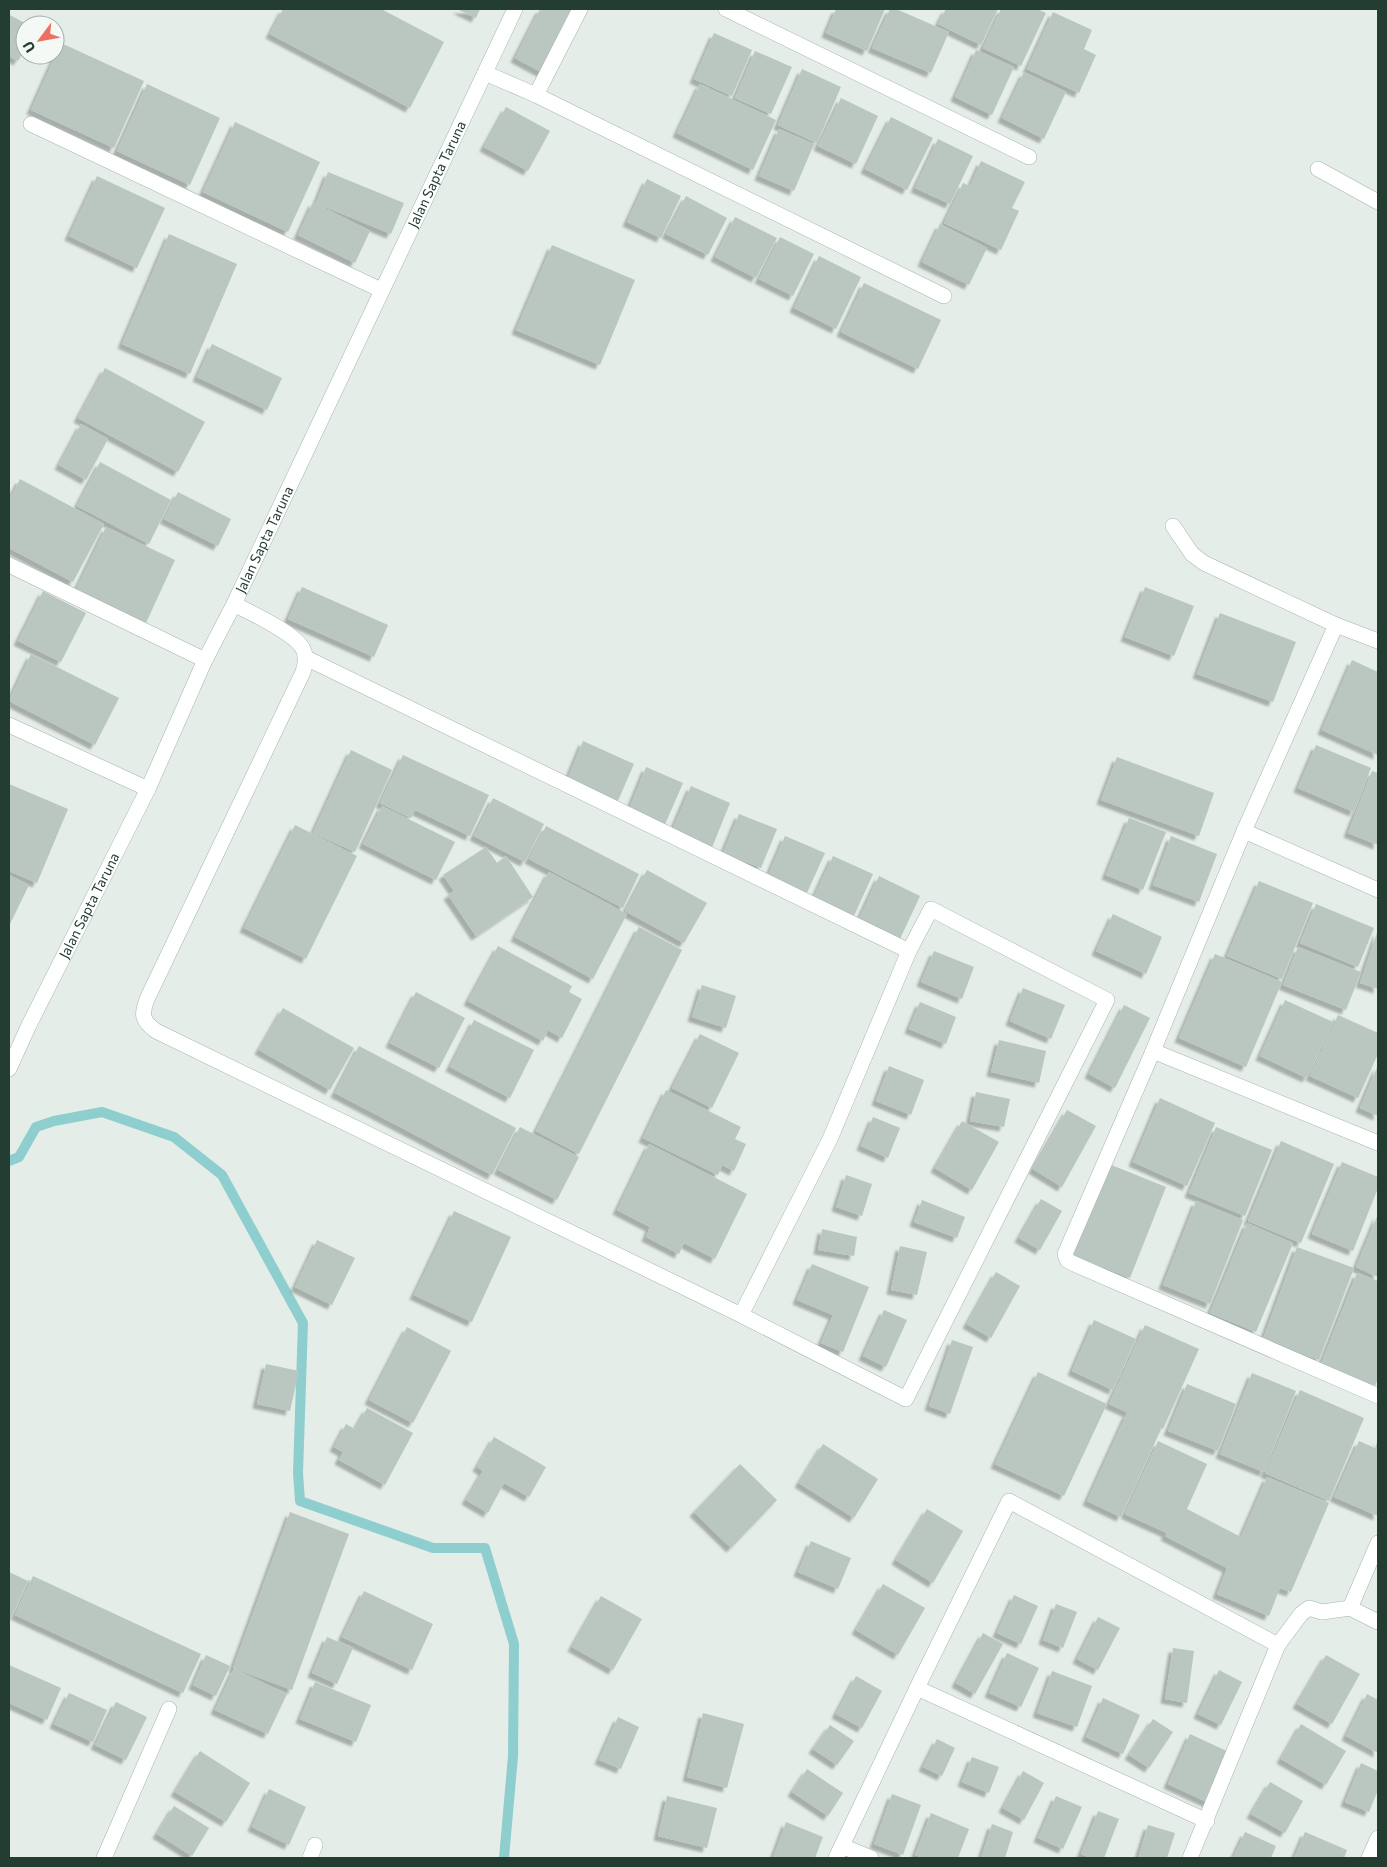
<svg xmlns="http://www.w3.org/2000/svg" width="1387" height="1867" font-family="Commissioner,sans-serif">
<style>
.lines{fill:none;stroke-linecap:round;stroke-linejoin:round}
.stream{stroke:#8ececf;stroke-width:10}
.building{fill:#b9c7c0;filter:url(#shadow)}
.minor-casing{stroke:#a7b5ad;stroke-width:16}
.minor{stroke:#fff;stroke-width:15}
.labels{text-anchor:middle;stroke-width:4;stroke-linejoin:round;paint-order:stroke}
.street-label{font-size:14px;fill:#243d33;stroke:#f4f9f6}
</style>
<defs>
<filter id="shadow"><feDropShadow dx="-4.5" dy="4.5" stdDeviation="1" flood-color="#0004"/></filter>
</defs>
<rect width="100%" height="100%" fill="#e4ede7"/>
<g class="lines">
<!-- stream -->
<path class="stream" d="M 9,1161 L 19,1157 L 36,1127 L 54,1121 L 102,1112 L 174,1137 L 222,1175 L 303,1323 L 298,1473 L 300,1501 L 433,1548 L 485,1548 L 514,1644 L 513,1756 L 504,1858"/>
</g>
<!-- building -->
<g class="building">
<path d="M 283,9 L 381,9 L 444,42 L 410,108 L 270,34 Z"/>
<path d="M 457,9 L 480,9 L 476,18 Z"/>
<path d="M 540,9 L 576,9 L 543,73 L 515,58 Z"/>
<path d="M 836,9 L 885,9 L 867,51 L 826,33 Z"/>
<path d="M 890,9 L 896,9 L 949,32 L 931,73 L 872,48 Z"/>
<path d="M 946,9 L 998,9 L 981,45 L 938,24 Z"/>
<path d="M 1001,9 L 1037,9 L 1046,13 L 1021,66 L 983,48 Z"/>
<path d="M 1053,12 L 1092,30 L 1084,49 L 1096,55 L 1079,93 L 1027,69 Z"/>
<path d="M 10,15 L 28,25 L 25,25 L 25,49 L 18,61 L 9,56 Z"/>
<path d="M 714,33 L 752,50 L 732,96 L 694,79 Z"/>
<path d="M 61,43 L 144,81 L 114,148 L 31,110 Z"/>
<path d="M 976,50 L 1014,67 L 992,115 L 955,97 Z"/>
<path d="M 755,51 L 792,67 L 771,114 L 735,98 Z"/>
<path d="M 802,69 L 841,87 L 817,143 L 778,125 Z"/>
<path d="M 1024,72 L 1066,92 L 1044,139 L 1002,118 Z"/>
<path d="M 147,84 L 220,118 L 190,185 L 117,151 Z"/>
<path d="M 700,84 L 776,120 L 753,170 L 677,133 Z"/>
<path d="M 841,98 L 878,116 L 856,164 L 818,146 Z"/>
<path d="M 506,107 L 550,131 L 528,171 L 484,147 Z"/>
<path d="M 891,117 L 933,138 L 907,190 L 865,169 Z"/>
<path d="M 235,122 L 320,162 L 288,232 L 203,192 Z"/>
<path d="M 779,129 L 814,144 L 794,191 L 759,176 Z"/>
<path d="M 938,139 L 973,156 L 950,204 L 915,188 Z"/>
<path d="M 981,161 L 1025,182 L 1012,208 L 1019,211 L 1001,250 L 944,223 L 963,183 L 970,186 Z"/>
<path d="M 328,172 L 404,203 L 391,234 L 316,203 Z"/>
<path d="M 97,176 L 165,208 L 137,268 L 69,236 Z"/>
<path d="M 647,179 L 681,196 L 661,238 L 627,222 Z"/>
<path d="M 686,196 L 727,218 L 708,255 L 666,234 Z"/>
<path d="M 313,202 L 370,231 L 355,263 L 298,235 Z"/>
<path d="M 735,217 L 777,238 L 756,278 L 715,257 Z"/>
<path d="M 940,224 L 987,248 L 969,285 L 922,262 Z"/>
<path d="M 169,234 L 237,264 L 190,374 L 122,344 Z"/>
<path d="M 780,237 L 814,254 L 793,296 L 759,279 Z"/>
<path d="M 552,245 L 635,280 L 600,365 L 516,330 Z"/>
<path d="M 819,256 L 861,277 L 836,329 L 794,308 Z"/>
<path d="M 864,283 L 941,320 L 918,369 L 841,332 Z"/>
<path d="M 212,344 L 282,378 L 267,410 L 197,377 Z"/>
<path d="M 105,368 L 205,422 L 178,472 L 78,418 Z"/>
<path d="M 81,424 L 108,439 L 86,480 L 59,465 Z"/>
<path d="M 100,462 L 171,500 L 149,544 L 77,506 Z"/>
<path d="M 20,479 L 104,524 L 73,582 L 9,548 L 9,501 Z"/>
<path d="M 178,492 L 231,519 L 218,546 L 164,519 Z"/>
<path d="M 106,527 L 175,560 L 145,625 L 75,592 Z"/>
<path d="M 302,587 L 388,625 L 374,657 L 288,619 Z"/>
<path d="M 1145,587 L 1194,606 L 1174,656 L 1125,637 Z"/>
<path d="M 43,591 L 86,613 L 61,662 L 18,641 Z"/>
<path d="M 1220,613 L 1296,642 L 1273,702 L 1197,674 Z"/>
<path d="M 31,654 L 119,698 L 95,745 L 9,701 Z"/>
<path d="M 1352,660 L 1378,672 L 1378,755 L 1322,730 Z"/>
<path d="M 583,741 L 634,764 L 617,803 L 567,780 Z"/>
<path d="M 1316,745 L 1371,768 L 1354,812 L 1298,788 Z"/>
<path d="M 351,750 L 392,770 L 355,852 L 313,833 Z"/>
<path d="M 403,755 L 489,795 L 470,836 L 415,810 L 411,818 L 380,803 Z"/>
<path d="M 1117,757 L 1214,793 L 1199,836 L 1101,800 Z"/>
<path d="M 646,767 L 683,783 L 663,829 L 627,814 Z"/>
<path d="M 1372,771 L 1378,773 L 1378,845 L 1348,833 Z"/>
<path d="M 9,784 L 68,809 L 37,883 L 9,871 Z"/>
<path d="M 691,786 L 730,803 L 711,850 L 671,833 Z"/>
<path d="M 493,798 L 544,824 L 525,862 L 474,836 Z"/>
<path d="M 382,806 L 455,842 L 436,880 L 363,844 Z"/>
<path d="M 739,814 L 777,829 L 761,868 L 723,853 Z"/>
<path d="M 1129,818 L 1166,832 L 1143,890 L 1106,875 Z"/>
<path d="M 295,825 L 357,856 L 306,959 L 244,928 Z"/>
<path d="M 546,826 L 639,874 L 623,908 L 529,859 Z"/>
<path d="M 785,836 L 825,853 L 806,895 L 767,878 Z"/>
<path d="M 1171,836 L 1217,854 L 1199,902 L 1153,885 Z"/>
<path d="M 486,847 L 497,863 L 506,856 L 533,897 L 476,936 L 448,895 L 454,891 L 443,875 Z"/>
<path d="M 833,856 L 873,874 L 853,918 L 813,899 Z"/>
<path d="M 647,870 L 707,903 L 684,943 L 625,911 Z"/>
<path d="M 549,872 L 627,914 L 593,979 L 515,937 Z"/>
<path d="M 9,875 L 29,885 L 10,924 L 9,923 Z"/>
<path d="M 879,876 L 920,896 L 900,939 L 859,919 Z"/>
<path d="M 1259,881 L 1313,903 L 1282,979 L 1227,956 Z"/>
<path d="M 1316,904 L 1374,928 L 1358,967 L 1300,943 Z"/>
<path d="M 1113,914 L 1162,937 L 1146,974 L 1096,951 Z"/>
<path d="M 639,927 L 682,950 L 579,1154 L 536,1131 Z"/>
<path d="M 1378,930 L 1378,989 L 1360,983 Z"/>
<path d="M 498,946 L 572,986 L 569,992 L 582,999 L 562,1038 L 548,1030 L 543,1041 L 468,1001 Z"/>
<path d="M 1298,947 L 1361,972 L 1346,1010 L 1283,985 Z"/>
<path d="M 934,951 L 974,967 L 962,999 L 921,982 Z"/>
<path d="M 1215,954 L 1282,982 L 1246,1067 L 1179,1038 Z"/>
<path d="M 702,985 L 736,996 L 726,1028 L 692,1017 Z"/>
<path d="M 1023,988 L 1065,1005 L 1051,1039 L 1010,1021 Z"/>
<path d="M 416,992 L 465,1018 L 439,1068 L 390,1043 Z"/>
<path d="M 1285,1000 L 1333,1022 L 1307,1078 L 1260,1056 Z"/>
<path d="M 920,1002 L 956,1017 L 946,1044 L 909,1029 Z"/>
<path d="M 1124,1005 L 1150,1018 L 1115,1088 L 1089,1074 Z"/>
<path d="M 283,1008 L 354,1048 L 330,1090 L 259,1050 Z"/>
<path d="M 1338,1015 L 1378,1033 L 1378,1054 L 1358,1098 L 1310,1076 Z"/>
<path d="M 474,1020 L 534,1050 L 510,1098 L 450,1067 Z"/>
<path d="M 700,1034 L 739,1053 L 712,1108 L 672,1088 Z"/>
<path d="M 999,1040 L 1046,1051 L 1039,1083 L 991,1072 Z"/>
<path d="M 359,1046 L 516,1128 L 492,1175 L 335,1093 Z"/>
<path d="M 1378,1065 L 1378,1116 L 1360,1108 Z"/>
<path d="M 889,1066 L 924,1080 L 911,1115 L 876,1101 Z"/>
<path d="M 666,1090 L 741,1127 L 735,1139 L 746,1144 L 734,1171 L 722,1165 L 718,1175 L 643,1138 Z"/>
<path d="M 976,1092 L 1010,1099 L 1004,1127 L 970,1121 Z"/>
<path d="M 1160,1098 L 1215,1123 L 1187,1186 L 1133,1162 Z"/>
<path d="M 1067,1110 L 1096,1126 L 1062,1187 L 1033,1169 Z"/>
<path d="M 873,1117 L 900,1128 L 888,1158 L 861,1146 Z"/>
<path d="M 962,1121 L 999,1142 L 972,1190 L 935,1168 Z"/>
<path d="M 520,1127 L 579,1157 L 557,1200 L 498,1170 Z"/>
<path d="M 1216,1127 L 1272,1150 L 1245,1216 L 1189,1193 Z"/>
<path d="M 1281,1141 L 1334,1164 L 1301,1243 L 1248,1221 Z"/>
<path d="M 649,1144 L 747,1194 L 715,1259 L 684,1243 L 679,1254 L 646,1237 L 650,1227 L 617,1210 Z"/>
<path d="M 1342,1162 L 1378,1177 L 1378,1188 L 1353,1251 L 1312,1234 Z"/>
<path d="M 1109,1164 L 1166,1187 L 1130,1278 L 1073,1255 Z"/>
<path d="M 846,1175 L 872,1184 L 862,1216 L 836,1207 Z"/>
<path d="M 1041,1199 L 1062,1211 L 1040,1250 L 1019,1238 Z"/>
<path d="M 922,1200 L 965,1217 L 957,1238 L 914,1222 Z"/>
<path d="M 1196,1201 L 1243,1220 L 1210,1304 L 1163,1285 Z"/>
<path d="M 454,1211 L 511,1237 L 472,1322 L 414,1295 Z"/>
<path d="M 1378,1214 L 1378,1277 L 1356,1267 Z"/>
<path d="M 1247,1223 L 1293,1243 L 1256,1332 L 1210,1313 Z"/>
<path d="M 822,1229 L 857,1237 L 854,1256 L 818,1250 Z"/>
<path d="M 317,1240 L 355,1258 L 332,1305 L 295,1287 Z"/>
<path d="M 900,1246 L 927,1252 L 917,1295 L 891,1290 Z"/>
<path d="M 1297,1247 L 1354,1268 L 1319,1360 L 1263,1339 Z"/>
<path d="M 812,1264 L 869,1287 L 843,1352 L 821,1343 L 833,1315 L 797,1300 Z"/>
<path d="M 996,1272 L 1020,1286 L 991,1338 L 967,1324 Z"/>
<path d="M 1357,1273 L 1378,1281 L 1378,1379 L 1375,1386 L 1321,1364 Z"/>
<path d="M 884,1310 L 907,1320 L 886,1367 L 863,1356 Z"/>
<path d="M 1094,1320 L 1136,1339 L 1113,1390 L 1072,1371 Z"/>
<path d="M 1145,1325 L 1199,1349 L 1163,1429 L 1109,1404 Z"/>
<path d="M 407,1327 L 451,1351 L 413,1423 L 369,1400 Z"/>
<path d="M 952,1340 L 973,1347 L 950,1414 L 929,1406 Z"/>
<path d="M 266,1364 L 299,1371 L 290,1411 L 257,1404 Z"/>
<path d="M 1038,1372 L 1107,1404 L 1064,1496 L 995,1464 Z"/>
<path d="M 1252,1373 L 1296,1391 L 1264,1472 L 1220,1454 Z"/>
<path d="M 1187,1384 L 1236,1404 L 1218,1451 L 1168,1431 Z"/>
<path d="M 1300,1390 L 1364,1418 L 1329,1501 L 1265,1473 Z"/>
<path d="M 367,1408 L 413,1433 L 385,1485 L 339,1460 L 343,1452 L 334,1447 L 346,1424 L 355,1429 Z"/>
<path d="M 1127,1413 L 1161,1429 L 1121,1517 L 1087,1501 Z"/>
<path d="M 494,1437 L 546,1467 L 529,1497 L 504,1483 L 488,1513 L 466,1500 L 483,1471 L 477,1467 Z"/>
<path d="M 1378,1440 L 1378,1516 L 1334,1497 L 1359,1441 L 1375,1448 Z"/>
<path d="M 1158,1441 L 1207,1464 L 1187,1509 L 1241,1537 L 1267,1477 L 1329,1503 L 1291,1592 L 1280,1588 L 1269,1616 L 1217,1594 L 1227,1568 L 1165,1536 L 1167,1533 L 1125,1514 Z"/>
<path d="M 823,1444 L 878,1479 L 854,1518 L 799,1483 Z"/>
<path d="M 740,1464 L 777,1500 L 731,1548 L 694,1512 Z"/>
<path d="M 927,1509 L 963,1531 L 933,1583 L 896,1560 Z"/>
<path d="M 290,1512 L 349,1534 L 292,1690 L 233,1668 Z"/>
<path d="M 811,1541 L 851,1558 L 838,1589 L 798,1572 Z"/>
<path d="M 9,1572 L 28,1581 L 9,1623 Z"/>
<path d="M 33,1576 L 201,1654 L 183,1693 L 15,1615 Z"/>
<path d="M 883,1584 L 925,1608 L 898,1655 L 856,1630 Z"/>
<path d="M 364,1591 L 433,1624 L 412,1670 L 342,1637 Z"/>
<path d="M 1014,1595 L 1038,1606 L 1021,1644 L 997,1633 Z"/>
<path d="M 601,1596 L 642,1619 L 613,1670 L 572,1647 Z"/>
<path d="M 1056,1604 L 1077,1612 L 1063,1648 L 1043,1640 Z"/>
<path d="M 1098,1617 L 1120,1628 L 1098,1670 L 1077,1659 Z"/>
<path d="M 983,1633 L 1003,1644 L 975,1694 L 956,1683 Z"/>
<path d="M 327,1637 L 353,1648 L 337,1684 L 312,1673 Z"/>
<path d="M 1173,1648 L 1194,1651 L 1187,1703 L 1165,1699 Z"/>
<path d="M 1007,1653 L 1039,1668 L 1021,1707 L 989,1693 Z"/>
<path d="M 206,1655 L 230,1666 L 216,1696 L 193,1685 Z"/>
<path d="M 1326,1655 L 1360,1674 L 1332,1724 L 1297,1704 Z"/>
<path d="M 9,1665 L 61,1688 L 47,1720 L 9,1703 Z"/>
<path d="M 234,1669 L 287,1694 L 268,1734 L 215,1710 Z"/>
<path d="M 1219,1670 L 1242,1682 L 1221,1725 L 1198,1714 Z"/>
<path d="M 1052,1671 L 1092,1686 L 1077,1727 L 1037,1713 Z"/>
<path d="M 856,1676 L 882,1691 L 862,1728 L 836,1714 Z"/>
<path d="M 315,1682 L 371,1705 L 356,1742 L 300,1719 Z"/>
<path d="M 69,1693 L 107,1710 L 93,1742 L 54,1724 Z"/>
<path d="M 1367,1694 L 1378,1700 L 1378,1753 L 1346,1736 Z"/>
<path d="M 1103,1698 L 1140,1715 L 1123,1754 L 1086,1737 Z"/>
<path d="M 116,1702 L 147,1717 L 126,1760 L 95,1745 Z"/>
<path d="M 703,1713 L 744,1724 L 727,1788 L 687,1777 Z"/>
<path d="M 618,1717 L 639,1727 L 621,1769 L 599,1760 Z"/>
<path d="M 1153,1719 L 1173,1732 L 1149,1768 L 1129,1755 Z"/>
<path d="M 1301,1724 L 1346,1751 L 1326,1785 L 1281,1759 Z"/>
<path d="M 830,1725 L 854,1741 L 837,1765 L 813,1749 Z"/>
<path d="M 1190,1734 L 1231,1753 L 1209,1803 L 1168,1784 Z"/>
<path d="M 937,1739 L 955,1748 L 942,1776 L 923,1767 Z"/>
<path d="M 200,1751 L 250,1783 L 226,1822 L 175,1792 Z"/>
<path d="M 972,1757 L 999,1767 L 989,1793 L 962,1782 Z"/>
<path d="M 1361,1763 L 1378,1771 L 1378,1790 L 1369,1812 L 1345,1802 Z"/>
<path d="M 807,1769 L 843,1793 L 828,1816 L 792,1792 Z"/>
<path d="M 1023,1771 L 1044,1783 L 1024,1820 L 1003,1808 Z"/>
<path d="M 1270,1782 L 1303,1801 L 1285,1833 L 1251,1814 Z"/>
<path d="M 269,1789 L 306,1807 L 289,1845 L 252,1827 Z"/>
<path d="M 892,1794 L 921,1805 L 903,1855 L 874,1844 Z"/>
<path d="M 667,1796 L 717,1808 L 707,1848 L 658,1836 Z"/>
<path d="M 1056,1796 L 1082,1807 L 1063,1849 L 1038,1838 Z"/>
<path d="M 174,1806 L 209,1828 L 192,1856 L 157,1834 Z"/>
<path d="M 1098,1811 L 1119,1819 L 1104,1858 L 1091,1858 L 1081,1854 Z"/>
<path d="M 931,1813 L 969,1829 L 958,1858 L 924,1858 L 915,1855 Z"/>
<path d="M 786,1822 L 823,1837 L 815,1858 L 773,1858 Z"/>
<path d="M 992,1824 L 1013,1832 L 1005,1858 L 981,1858 Z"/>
<path d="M 1148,1825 L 1175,1833 L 1167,1858 L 1138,1858 Z"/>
<path d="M 1245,1832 L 1276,1846 L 1271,1858 L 1233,1858 Z"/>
<path d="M 1305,1832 L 1347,1850 L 1344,1858 L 1294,1858 Z"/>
</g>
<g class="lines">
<defs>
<g id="minor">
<path d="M 726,9 L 1029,157"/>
<path d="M 485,73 L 536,95 L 944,296"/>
<path d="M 536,95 L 580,9"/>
<path d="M 31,124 L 381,290"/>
<path d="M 1318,169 L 1378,202"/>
<path d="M 1173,526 L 1192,554 L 1204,563 L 1336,625 L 1378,641"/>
<path d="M 9,565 L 205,660"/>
<path d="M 234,604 C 251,613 295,633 303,649 C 307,657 305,664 303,672 L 148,997 C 141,1014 141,1020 156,1031 L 741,1315 L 830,1139 L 909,951 L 931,909 L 1107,1000 L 906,1399 L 741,1315"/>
<path d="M 1336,625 L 1244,831 L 1153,1051 L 1065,1254 L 1067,1260 L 1072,1263 L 1378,1396"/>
<path d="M 306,658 L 909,951"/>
<path d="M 9,725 L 148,789"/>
<path d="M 1244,831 L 1378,890"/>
<path d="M 1153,1051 L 1378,1143"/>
<path id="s1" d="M 9,1069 L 29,1025 L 148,789 L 205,660 L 234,604 L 515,9"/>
<path d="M 1350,1608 L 1378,1543"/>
<path d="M 1350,1608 L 1378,1622"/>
<path d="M 917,1688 L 1207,1821"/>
<path d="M 842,1846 L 871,1858"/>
<path d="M 104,1858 L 169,1709"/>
<path d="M 310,1858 L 315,1845"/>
<path d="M 836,1858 L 917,1688 L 1009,1501 L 1278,1645 L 1301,1614 L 1309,1608 L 1322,1612 L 1350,1608"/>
<path d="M 1190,1858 L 1278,1645"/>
<path d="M 1369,1858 L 1378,1838"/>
</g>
</defs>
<!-- minor casing -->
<use href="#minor" class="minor-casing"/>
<!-- minor -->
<use href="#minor" class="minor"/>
</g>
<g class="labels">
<!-- street labels -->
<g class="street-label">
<text dy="5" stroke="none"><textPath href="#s1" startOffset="992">Jalan Sapta Taruna</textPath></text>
<text dy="5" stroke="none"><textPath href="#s1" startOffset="588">Jalan Sapta Taruna</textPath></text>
<text dy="5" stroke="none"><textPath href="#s1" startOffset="182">Jalan Sapta Taruna</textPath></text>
</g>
</g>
<!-- border -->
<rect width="1387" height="1867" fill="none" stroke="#243d33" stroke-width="20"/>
<!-- north arrow -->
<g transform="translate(40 40) rotate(238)"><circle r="24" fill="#f4f9f6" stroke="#a1aea8"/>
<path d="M0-4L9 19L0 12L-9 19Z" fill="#ec7162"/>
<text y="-8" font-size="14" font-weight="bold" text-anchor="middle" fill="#243d33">U</text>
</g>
</svg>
